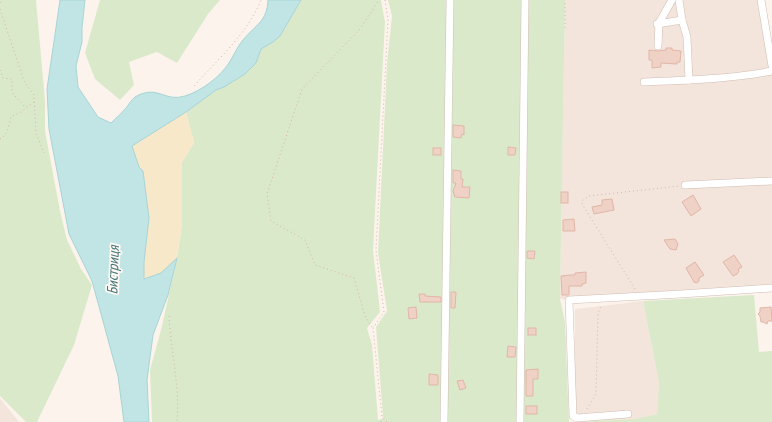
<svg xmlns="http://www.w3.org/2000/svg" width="772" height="422" font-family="'PT Sans Narrow',sans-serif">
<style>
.residential{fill:#f3e5db}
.green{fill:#dbe9cb}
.sand{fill:#f8e8ca}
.water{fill:#c1e4e5;stroke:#a8d4d6}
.building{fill:#efd1c6;stroke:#e1b6a7}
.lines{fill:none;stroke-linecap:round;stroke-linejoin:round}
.minor-casing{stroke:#d0bdb4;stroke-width:8}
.path{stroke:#d5b4a8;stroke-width:1;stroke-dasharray:1 3;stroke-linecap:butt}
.minor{stroke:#fff;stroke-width:7}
.labels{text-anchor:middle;stroke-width:3.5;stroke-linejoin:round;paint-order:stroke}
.water-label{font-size:15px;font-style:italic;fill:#447779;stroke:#fef8f3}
</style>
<rect width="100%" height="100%" fill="#fcf4ec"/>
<!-- residential -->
<g class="residential">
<path d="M 565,0 L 761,0 L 772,59 L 772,285 L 570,300 L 560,299 Z"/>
<path d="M 643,301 L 659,383 L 657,414 L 634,419 L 575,422 L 575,309 Z"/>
<path d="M 0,398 L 19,422 L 0,422 Z"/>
</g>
<!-- green -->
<g class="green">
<path d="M 0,0 L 36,0 L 45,101 L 45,131 L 60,211 L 67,240 L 81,269 L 92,285 L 74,345 L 37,422 L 26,422 L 0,396 Z"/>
<path d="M 100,0 L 220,0 L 208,14 L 177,63 L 157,52 L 129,62 L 134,85 L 120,100 L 95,79 L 85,53 Z"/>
<path d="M 301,0 L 381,0 L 385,22 L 373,250 L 380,312 L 367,328 L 372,345 L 378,420 L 384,418 L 383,417 L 376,327 L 387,311 L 378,253 L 387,64 L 392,16 L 388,0 L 565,0 L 560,299 L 565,322 L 569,422 L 152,422 L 150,370 L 161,330 L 177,258 L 182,224 L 182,162 L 194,143 L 186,112 L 216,90 L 233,82 L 256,63 L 261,49 L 284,30 L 289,20 Z"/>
<path d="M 754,295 L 759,352 L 772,351 L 772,422 L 576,422 L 634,419 L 657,414 L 659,383 L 643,301 Z"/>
</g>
<!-- sand -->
<path class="sand" d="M 186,112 L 194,143 L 182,162 L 182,224 L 177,258 L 161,273 L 144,279 L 143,171 L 139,167 L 132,146 Z"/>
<!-- water -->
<path class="water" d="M 60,0 L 85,0 L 82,28 L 82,42 L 76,66 L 78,87 L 98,117 L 111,123 C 116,118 122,113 126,108 C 131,101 133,97 141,94 C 159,87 166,102 185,96 C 201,91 220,77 229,63 C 234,55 237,47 243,40 C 256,24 267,22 268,0 L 301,0 L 280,36 L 273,42 L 261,49 L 256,63 L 245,74 L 224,87 L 216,90 L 186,112 L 132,146 L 139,167 L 143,171 L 149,218 L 144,262 L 144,279 L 161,273 L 177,258 L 168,295 L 153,335 L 147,380 L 149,422 L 124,422 L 118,376 L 92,281 L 69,234 L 49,129 L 47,89 Z"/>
<!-- building -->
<g class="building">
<path d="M 666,48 L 672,48 L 672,50 L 681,51 L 680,62 L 677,62 L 677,64 L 661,63 L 661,67 L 652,68 L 652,60 L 649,60 L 649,50 L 658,51 L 666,50 Z"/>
<path d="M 453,125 L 464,126 L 464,135 L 462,134 L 461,138 L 453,137 Z"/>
<path d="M 508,147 L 516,148 L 515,155 L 508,155 Z"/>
<rect x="433" y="148" width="8" height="7"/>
<path d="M 453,170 L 461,171 L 461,179 L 463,179 L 462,187 L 470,187 L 469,198 L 455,197 L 453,191 L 456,183 L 453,183 Z"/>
<rect x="561" y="192" width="7" height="11"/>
<path d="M 693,195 L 701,209 L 691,216 L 682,202 Z"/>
<path d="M 612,199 L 614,210 L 594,214 L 592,207 L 602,205 L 602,200 Z"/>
<path d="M 574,219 L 575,231 L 563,231 L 563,220 Z"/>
<path d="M 675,239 L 678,244 L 676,250 L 670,249 L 664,240 Z"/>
<path d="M 527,251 L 535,251 L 534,259 L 527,258 Z"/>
<path d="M 734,255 L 742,267 L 738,269 L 739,271 L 737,274 L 733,276 L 723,262 Z"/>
<path d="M 695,262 L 704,275 L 699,278 L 699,281 L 697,283 L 694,282 L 686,268 Z"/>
<path d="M 586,272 L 586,283 L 582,284 L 582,286 L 569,286 L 569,295 L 562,295 L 561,276 L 570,275 L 575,275 L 575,273 Z"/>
<path d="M 451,292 L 456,292 L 455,308 L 451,308 Z"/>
<path d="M 419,294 L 425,294 L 425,296 L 441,297 L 441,302 L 420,302 Z"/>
<path d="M 416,307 L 417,318 L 409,319 L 408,308 Z"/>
<path d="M 771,307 L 772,321 L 768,321 L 767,324 L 763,322 L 761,322 L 760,316 L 758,314 L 760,312 L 760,308 Z"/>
<rect x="528" y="328" width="8" height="7"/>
<path d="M 508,346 L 516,347 L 515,357 L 507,357 Z"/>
<path d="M 538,369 L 538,379 L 533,379 L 533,396 L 526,396 L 526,370 Z"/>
<path d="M 429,374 L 438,375 L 438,385 L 429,385 Z"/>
<path d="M 463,380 L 466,388 L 460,390 L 457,381 Z"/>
<rect x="526" y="406" width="11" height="8"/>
</g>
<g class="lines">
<defs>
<g id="minor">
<path d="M 679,0 L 682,20 L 687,37 L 689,80"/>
<path d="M 761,0 L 772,66"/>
<path d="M 657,24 L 682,20"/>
<path d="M 658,46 L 659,23 L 672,0"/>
<path d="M 644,82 C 687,80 730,79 772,71"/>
<path d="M 685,185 L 772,181"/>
<path d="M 628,414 L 577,418 L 573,416 L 569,300 L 681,294 L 772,288"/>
<path d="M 444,422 L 450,0"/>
<path d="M 520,422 L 525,0"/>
</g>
</defs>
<!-- minor casing -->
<use href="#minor" class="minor-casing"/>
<!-- path -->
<g class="path">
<path d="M 385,0 L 388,20 L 376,250 L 384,312 L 373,328 L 382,417 L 387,422"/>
<path d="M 0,3 L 1,0"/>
<path d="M 0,9 L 24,81 L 34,95 L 36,133 L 44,153"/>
<path d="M 565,28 L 565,0"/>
<path d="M 0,70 L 3,78 L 12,79 L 12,92 L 15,96 L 26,108"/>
<path d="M 194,86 C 218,59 247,34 261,0"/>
<path d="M 0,139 L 2,138 L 7,132 L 11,117 L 21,112 L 34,102"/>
<path d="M 635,289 L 582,204 L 582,201 L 589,196 L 679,186"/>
<path d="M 169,316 C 171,352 180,386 177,422"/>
<path d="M 372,327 L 365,316 L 354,278 L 315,265 L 305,240 L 271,221 L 267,194 L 302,89 L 360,29 L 379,0"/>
<path d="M 587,409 L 596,394 L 598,313 L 601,306"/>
<path d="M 381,422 L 382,418"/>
</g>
<!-- minor -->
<use href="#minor" class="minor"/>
</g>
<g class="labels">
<!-- water labels -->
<g class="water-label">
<text transform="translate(113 270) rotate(-88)" y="5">Бистриця</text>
</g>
</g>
</svg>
